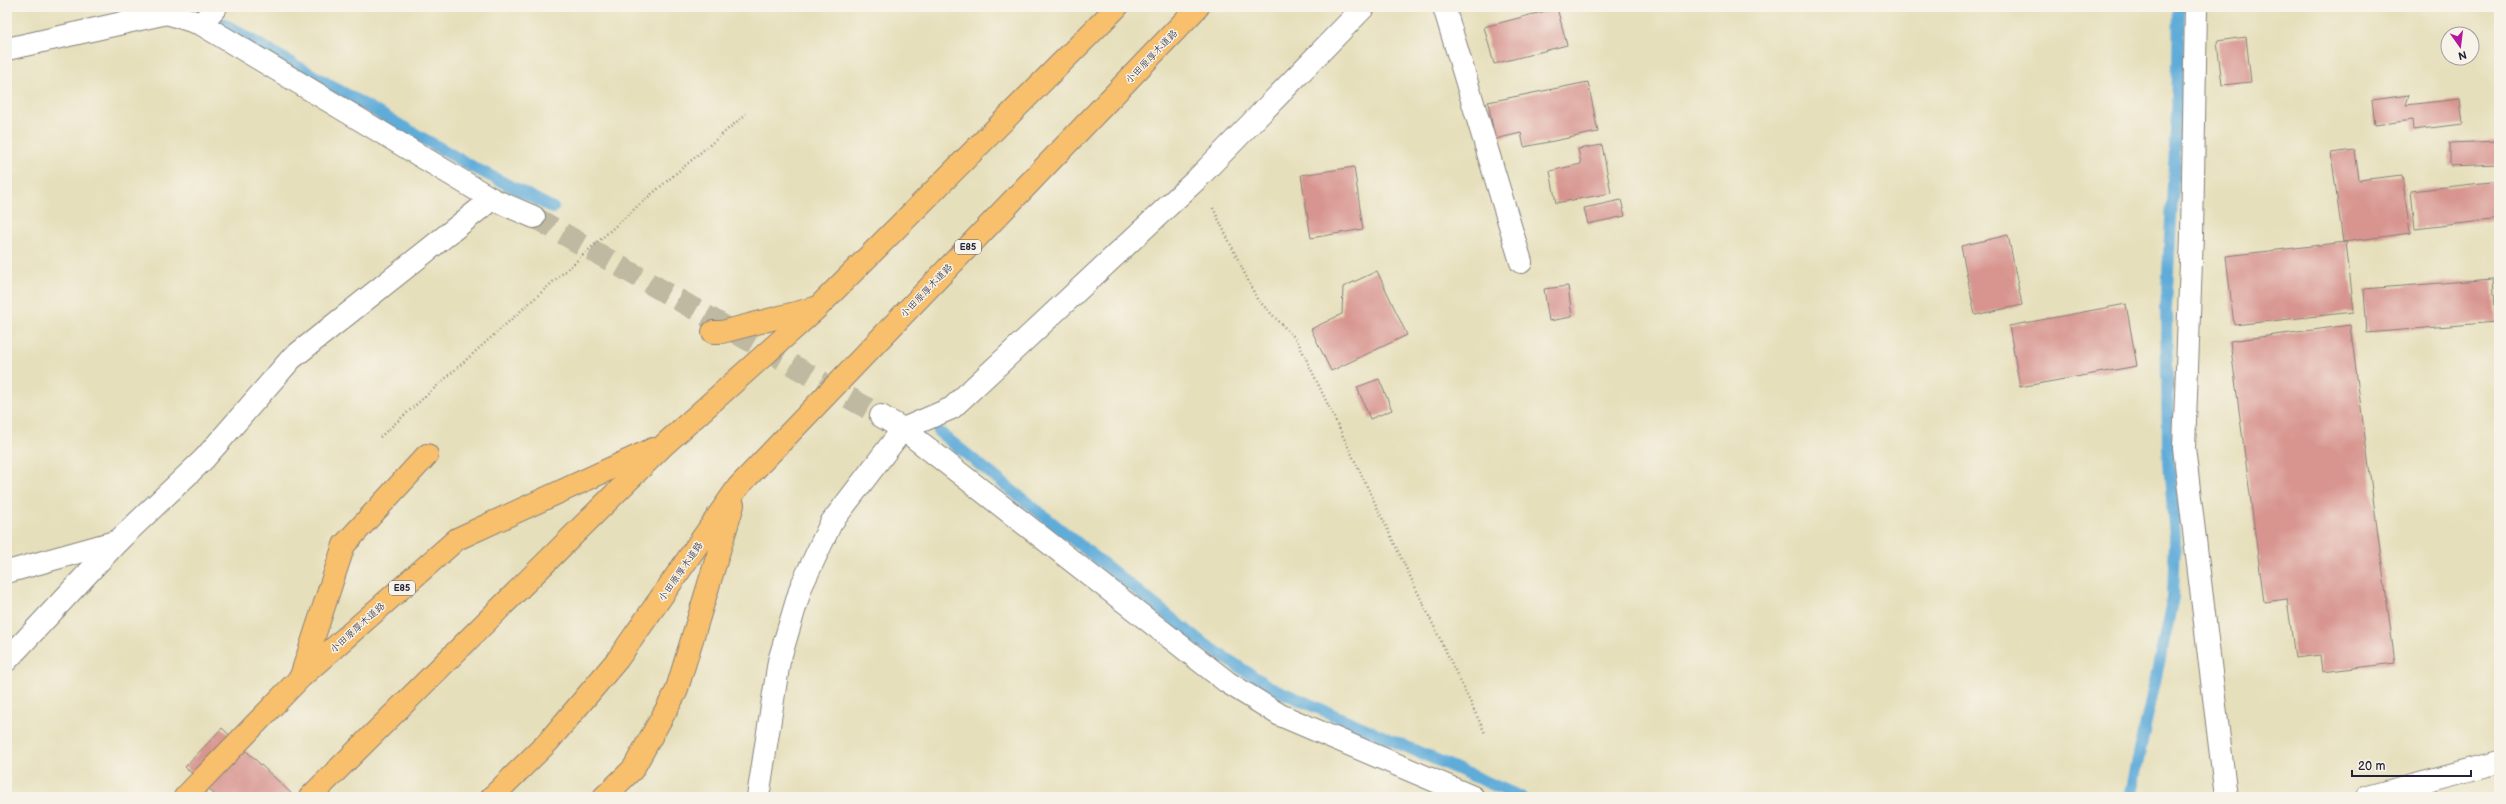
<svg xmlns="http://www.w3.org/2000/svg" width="2506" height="804" font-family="'Balsamiq Sans','Klee One',sans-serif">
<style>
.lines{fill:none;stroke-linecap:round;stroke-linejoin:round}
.stream{stroke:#60acd9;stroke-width:12}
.building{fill:#d89590}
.minor-tunnel{stroke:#bfb9a1;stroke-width:22;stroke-dasharray:22 11;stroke-linecap:butt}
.minor-casing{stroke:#84807b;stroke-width:24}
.trunk-casing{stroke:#84807b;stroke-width:24}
.path{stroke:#84807b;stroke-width:2.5;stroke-dasharray:1 3;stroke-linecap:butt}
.minor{stroke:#fff;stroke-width:22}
.trunk{stroke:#f8bf6c;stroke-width:22}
.labels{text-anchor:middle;stroke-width:3;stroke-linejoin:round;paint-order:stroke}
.shield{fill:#f7f3e8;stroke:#62616f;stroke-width:1}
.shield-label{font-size:9px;font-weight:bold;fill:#22223b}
.street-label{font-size:10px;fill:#22223b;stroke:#f7f3e8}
</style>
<rect width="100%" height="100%" fill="#f7f3e8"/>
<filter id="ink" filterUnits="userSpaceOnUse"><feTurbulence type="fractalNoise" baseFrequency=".025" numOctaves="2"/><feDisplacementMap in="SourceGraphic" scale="8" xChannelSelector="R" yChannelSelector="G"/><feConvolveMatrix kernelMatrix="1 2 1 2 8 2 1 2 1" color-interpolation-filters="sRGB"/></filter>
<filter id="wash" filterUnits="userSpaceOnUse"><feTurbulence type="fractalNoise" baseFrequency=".012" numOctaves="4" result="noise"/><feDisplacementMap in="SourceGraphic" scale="16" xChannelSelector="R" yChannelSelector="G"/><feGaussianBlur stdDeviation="0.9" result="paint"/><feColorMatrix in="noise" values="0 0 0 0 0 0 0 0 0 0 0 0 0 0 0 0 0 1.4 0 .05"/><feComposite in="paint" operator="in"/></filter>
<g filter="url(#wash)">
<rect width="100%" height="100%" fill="#e6dfbb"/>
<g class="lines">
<!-- stream -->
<g class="stream">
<path d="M 194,7 L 473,167 L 553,208"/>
<path d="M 939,432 L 1200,641 L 1268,686 L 1521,797"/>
<path d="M 2130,797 L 2173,598 L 2175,538 L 2168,450 L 2166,309 L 2177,113 L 2179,7"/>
</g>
</g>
<g id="blocks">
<!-- building -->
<g class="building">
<path d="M 1557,8 L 1567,45 L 1494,64 L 1484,27 Z"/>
<path d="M 2246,37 L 2251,82 L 2222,85 L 2217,41 Z"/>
<path d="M 1588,82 L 1598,132 L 1524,147 L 1521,133 L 1495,139 L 1488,102 Z"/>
<path d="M 2409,95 L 2406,105 L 2460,99 L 2463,124 L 2413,130 L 2412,120 L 2375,125 L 2372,100 Z"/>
<path d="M 2499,141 L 2499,164 L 2450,166 L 2450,143 Z"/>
<path d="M 1602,145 L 1611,193 L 1556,203 L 1550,171 L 1581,164 L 1578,149 Z"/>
<path d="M 2355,150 L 2359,180 L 2402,175 L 2410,233 L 2343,242 L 2331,153 Z"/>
<path d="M 1354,167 L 1363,229 L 1311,238 L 1301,175 Z"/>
<path d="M 2499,181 L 2499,219 L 2415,229 L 2411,191 Z"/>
<path d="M 1621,200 L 1625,216 L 1588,224 L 1584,208 Z"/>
<path d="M 2008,235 L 2022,305 L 1975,315 L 1961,246 Z"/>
<path d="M 2346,242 L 2354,312 L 2234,325 L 2226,256 Z"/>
<path d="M 1377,271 L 1407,335 L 1331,371 L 1311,329 L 1342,314 L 1343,287 Z"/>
<path d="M 2493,279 L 2496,322 L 2367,333 L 2364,289 Z"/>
<path d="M 1568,286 L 1572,317 L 1549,321 L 1544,289 Z"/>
<path d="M 2126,304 L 2137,366 L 2020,387 L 2009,326 Z"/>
<path d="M 2350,325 L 2395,663 L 2322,672 L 2320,655 L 2295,658 L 2287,599 L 2264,602 L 2230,341 Z"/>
<path d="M 1379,379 L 1392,410 L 1370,419 L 1357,387 Z"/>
<path d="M 222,728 L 295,797 L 217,797 L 185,767 Z"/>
</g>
</g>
</g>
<g filter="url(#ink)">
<use href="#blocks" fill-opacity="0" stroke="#84807b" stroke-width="1"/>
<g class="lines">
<!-- minor-tunnel -->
<path class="minor-tunnel" d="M 534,217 L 881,416"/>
<defs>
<g id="minor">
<path d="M 157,7 L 167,13 L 201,24 L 492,199 L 534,217"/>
<path d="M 1444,7 L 1521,262"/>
<path d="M 2196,7 L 2192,235 L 2184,448 L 2226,797"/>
<path d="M 201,24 L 216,7"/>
<path d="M 7,49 L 167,13"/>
<path d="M 881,416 L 903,429 L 1227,682 L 1280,715 L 1473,797"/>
<path d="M 7,572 L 118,541"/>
<path d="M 7,660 L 118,541 L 204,459 L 291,359 L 492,199"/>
<path d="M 758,797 L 779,661 L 801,587 L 831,523 L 903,429 L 952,408 L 1197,179 L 1364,7"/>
<path d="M 2367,797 L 2499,762"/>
</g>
<g id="trunk">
<path d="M 713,332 L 722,332 L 815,308"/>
<path d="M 301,676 L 344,545 L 427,455"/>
<path d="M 185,797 L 301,677 L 457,539 L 653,449"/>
<path d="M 310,797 L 665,444 L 818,307 L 1117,7"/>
<path d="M 492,797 L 548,742 L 618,659 L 738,487 L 1198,7"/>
<path d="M 604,797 L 633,769 L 676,692 L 733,505"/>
</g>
</defs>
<!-- minor casing -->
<use href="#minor" class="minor-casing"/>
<!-- trunk casing -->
<use href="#trunk" class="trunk-casing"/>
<!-- path -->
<g class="path">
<path d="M 1213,208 L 1257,299 L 1297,340 L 1485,733"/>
<path d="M 380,437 L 640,204 L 746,114"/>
</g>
<!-- minor -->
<use href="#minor" class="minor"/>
<!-- trunk -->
<use href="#trunk" class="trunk"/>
</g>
</g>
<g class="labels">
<!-- shield labels -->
<g class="shield">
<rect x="955" y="240" width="26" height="14" rx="3"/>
<rect x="389" y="581" width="26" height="14" rx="3"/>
</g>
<g class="shield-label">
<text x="968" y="250">E85</text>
<text x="402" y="591">E85</text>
</g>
<!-- street labels -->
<g class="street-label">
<text transform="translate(1151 56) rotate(-46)" y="4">小田原厚木道路</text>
<text transform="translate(926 290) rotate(-46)" y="4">小田原厚木道路</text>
<text transform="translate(680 571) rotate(-55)" y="4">小田原厚木道路</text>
<text transform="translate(357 627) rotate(-42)" y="4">小田原厚木道路</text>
</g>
</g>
<!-- margin -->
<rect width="2506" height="804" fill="none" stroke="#f7f3e8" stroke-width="24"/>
<!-- north arrow -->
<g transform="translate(2460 46) rotate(166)"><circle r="19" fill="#f7f3e8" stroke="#a29fa3"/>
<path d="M0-3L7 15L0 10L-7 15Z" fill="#b5179e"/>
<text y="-6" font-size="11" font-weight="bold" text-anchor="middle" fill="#22223b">N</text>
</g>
<!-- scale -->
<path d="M2352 770v6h119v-6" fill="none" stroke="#22223b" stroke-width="2"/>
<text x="2358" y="770" font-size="12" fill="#22223b" stroke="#f7f3e8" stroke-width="3" paint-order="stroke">20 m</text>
</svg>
